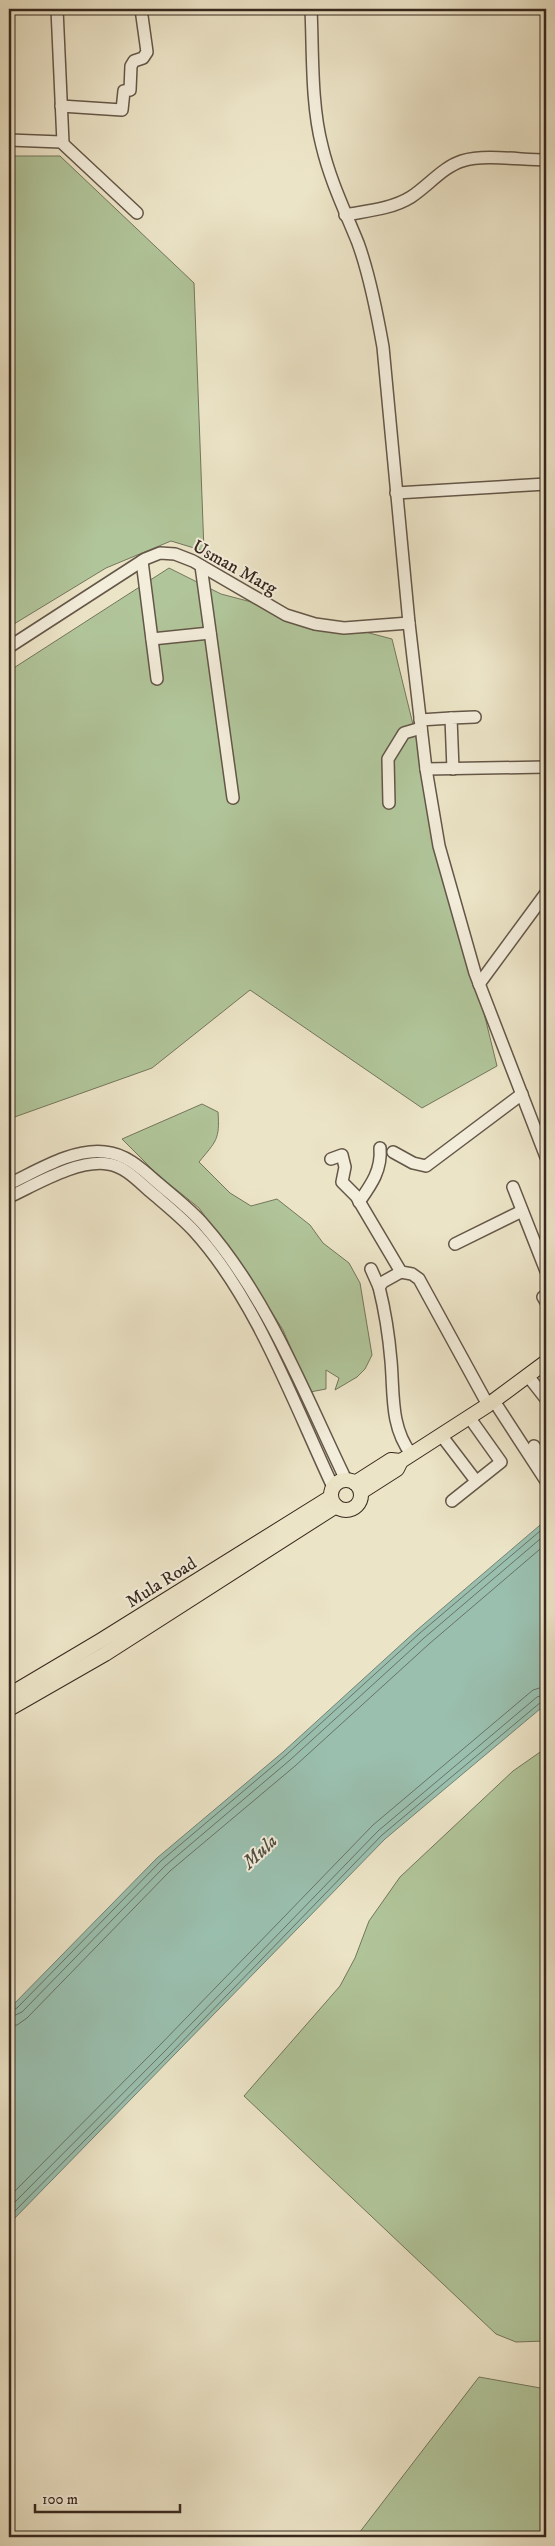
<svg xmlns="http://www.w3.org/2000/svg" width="555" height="2546" font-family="'IM FELL DW Pica',serif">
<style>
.green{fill:#b1c59a;stroke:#74765c}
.water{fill:#9abfae;stroke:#728374}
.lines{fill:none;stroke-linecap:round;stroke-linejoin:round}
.shore{stroke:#687466;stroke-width:1}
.minor-casing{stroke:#645748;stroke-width:14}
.major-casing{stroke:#37281e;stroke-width:16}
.minor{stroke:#f3eddb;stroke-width:11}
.major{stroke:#ece4c7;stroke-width:14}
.labels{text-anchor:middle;stroke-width:4;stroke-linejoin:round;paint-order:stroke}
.street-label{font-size:18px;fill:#37281e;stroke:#f3eddb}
.water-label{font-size:19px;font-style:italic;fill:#504e42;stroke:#f3eddb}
</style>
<rect width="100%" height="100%" fill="#ece4c7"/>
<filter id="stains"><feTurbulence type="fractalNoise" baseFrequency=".004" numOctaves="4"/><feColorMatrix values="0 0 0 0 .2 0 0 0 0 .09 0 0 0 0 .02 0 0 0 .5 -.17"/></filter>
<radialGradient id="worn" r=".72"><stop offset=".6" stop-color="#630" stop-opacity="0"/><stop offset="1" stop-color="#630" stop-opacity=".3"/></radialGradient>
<!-- green -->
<g class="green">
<path d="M 9,156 L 60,156 L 194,283 L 204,551 L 171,541 L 106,568 L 9,627 Z"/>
<path d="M 169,568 L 221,594 L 392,639 L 497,1066 L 422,1108 L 250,990 L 152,1068 L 9,1119 L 9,671 Z"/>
<path d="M 202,1104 L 218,1112 C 220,1140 216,1141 199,1162 L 230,1193 L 251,1206 L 277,1199 L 310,1225 L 323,1243 L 349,1263 L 360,1283 L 372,1355 L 365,1369 L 357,1377 L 335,1390 L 339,1378 L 326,1370 L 326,1389 L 310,1392 L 283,1330 L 250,1278 L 199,1208 L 157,1174 L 122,1139 Z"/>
<path d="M 546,1748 L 546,2341 L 516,2342 L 496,2334 L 244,2096 L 340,1986 L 355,1958 L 369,1921 L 400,1877 L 513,1771 Z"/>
<path d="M 479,2377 L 546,2389 L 546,2537 L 356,2537 Z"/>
</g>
<!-- water -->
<path class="water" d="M 546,1520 L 546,1704 L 385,1839 L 9,2224 L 9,2009 L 157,1858 L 283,1752 L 417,1630 Z"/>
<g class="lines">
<!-- shore -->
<g class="shore">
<path d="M 9,2012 L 17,2008 L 161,1861 L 286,1755 L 420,1633 L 546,1526"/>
<path d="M 9,2018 L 22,2012 L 165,1866 L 290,1760 L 424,1638 L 546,1534"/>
<path d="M 9,2026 L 17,2025 L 27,2018 L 170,1871 L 295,1766 L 429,1644 L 546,1544"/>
<path d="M 9,2197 L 159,2046 L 373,1825 L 533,1690 L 546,1686"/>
<path d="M 9,2208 L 165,2051 L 378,1831 L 537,1697 L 546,1694"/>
<path d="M 9,2217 L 169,2055 L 382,1835 L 541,1702 L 546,1700"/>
</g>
<defs>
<g id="minor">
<path d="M 57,9 L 63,143"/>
<path d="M 311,9 C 313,52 311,104 322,146 C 330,180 345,211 358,243 C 370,276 377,313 383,347 L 409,623 L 426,769 L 439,846 L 475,973 L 546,1157"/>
<path d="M 61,106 L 122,110 L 124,91 L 130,90 L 131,66 L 134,61 L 143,58 L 147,52 L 141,9"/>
<path d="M 9,140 L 61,142 L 137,213"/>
<path d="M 345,215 C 366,211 392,209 411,197 C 428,186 443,167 462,161 C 485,154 521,160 546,160"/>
<path d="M 396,493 L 546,484"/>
<path d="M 142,561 L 157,679"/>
<path d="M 201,566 L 233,798"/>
<path d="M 152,639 L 210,633"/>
<path d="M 9,647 L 145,559 L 160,553 L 175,554 L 193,561 L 286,615 L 315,624 L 344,628 L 409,623"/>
<path d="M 420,720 L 451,718"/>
<path d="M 426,769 L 546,767"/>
<path d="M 453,769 L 451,718 L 475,717"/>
<path d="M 389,803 L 388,759 L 404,733 L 421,728"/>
<path d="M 479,984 L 546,893"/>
<path d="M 393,1152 L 413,1163 L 426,1166 L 522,1094"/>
<path d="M 331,1159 L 342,1155 L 345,1167 L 342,1182 L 356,1196 L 401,1272 L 412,1274 L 419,1279 L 488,1405"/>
<path d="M 9,1184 C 37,1171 73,1148 105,1152 C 127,1154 143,1170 159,1184 C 174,1197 191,1210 204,1225 C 268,1298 304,1393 346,1480"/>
<path d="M 513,1187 L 546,1271"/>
<path d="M 9,1197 C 37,1184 78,1159 108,1164 C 125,1166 139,1182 152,1193 C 166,1205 181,1217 194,1231 C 256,1299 294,1404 333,1487"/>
<path d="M 359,1202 C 371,1185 382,1170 380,1148"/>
<path d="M 455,1244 L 522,1211"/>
<path d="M 371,1269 L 379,1287"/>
<path d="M 401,1272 L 383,1282 L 379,1287 C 385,1311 389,1337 391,1361 C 394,1394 390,1426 411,1454"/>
<path d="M 543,1297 L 546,1302"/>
<path d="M 528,1376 L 546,1399"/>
<path d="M 494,1401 L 546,1481"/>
<path d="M 441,1435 L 476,1481"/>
<path d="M 534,1446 L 546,1465"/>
<path d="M 452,1501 L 501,1462 L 469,1417"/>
</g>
<g id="major">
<circle cx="346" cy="1495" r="15"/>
<path d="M 355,1483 L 391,1460 L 401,1461"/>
<path d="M 361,1492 L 397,1469 L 401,1461 L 488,1405 L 546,1362"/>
<path d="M 9,1695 L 100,1641 L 331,1497"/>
<path d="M 9,1709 L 105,1654 L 336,1506"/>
</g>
</defs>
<!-- minor casing -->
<use href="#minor" class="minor-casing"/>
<!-- major casing -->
<use href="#major" class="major-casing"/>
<!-- minor -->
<use href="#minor" class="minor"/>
<!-- major -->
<use href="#major" class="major"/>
</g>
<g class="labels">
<!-- street labels -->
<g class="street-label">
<text transform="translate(235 567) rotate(29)" y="6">Usman Marg</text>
<text transform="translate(161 1582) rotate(-32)" y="6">Mula Road</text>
</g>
<!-- water labels -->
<g class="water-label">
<text transform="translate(259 1851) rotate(-44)" y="7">Mula</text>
</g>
</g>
<!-- margin -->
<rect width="555" height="2546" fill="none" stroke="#ece4c7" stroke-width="30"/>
<rect x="10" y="10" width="535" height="2526" fill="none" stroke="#37281e" stroke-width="2.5"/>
<rect x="15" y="15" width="525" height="2516" fill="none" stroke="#37281e"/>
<!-- scale -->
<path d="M35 2504v8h145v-8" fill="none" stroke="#37281e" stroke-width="2.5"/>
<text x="42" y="2504" font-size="15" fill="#37281e" stroke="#f3eddb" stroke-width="4" paint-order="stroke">100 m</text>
<rect width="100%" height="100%" filter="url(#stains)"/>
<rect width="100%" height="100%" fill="url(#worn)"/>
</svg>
